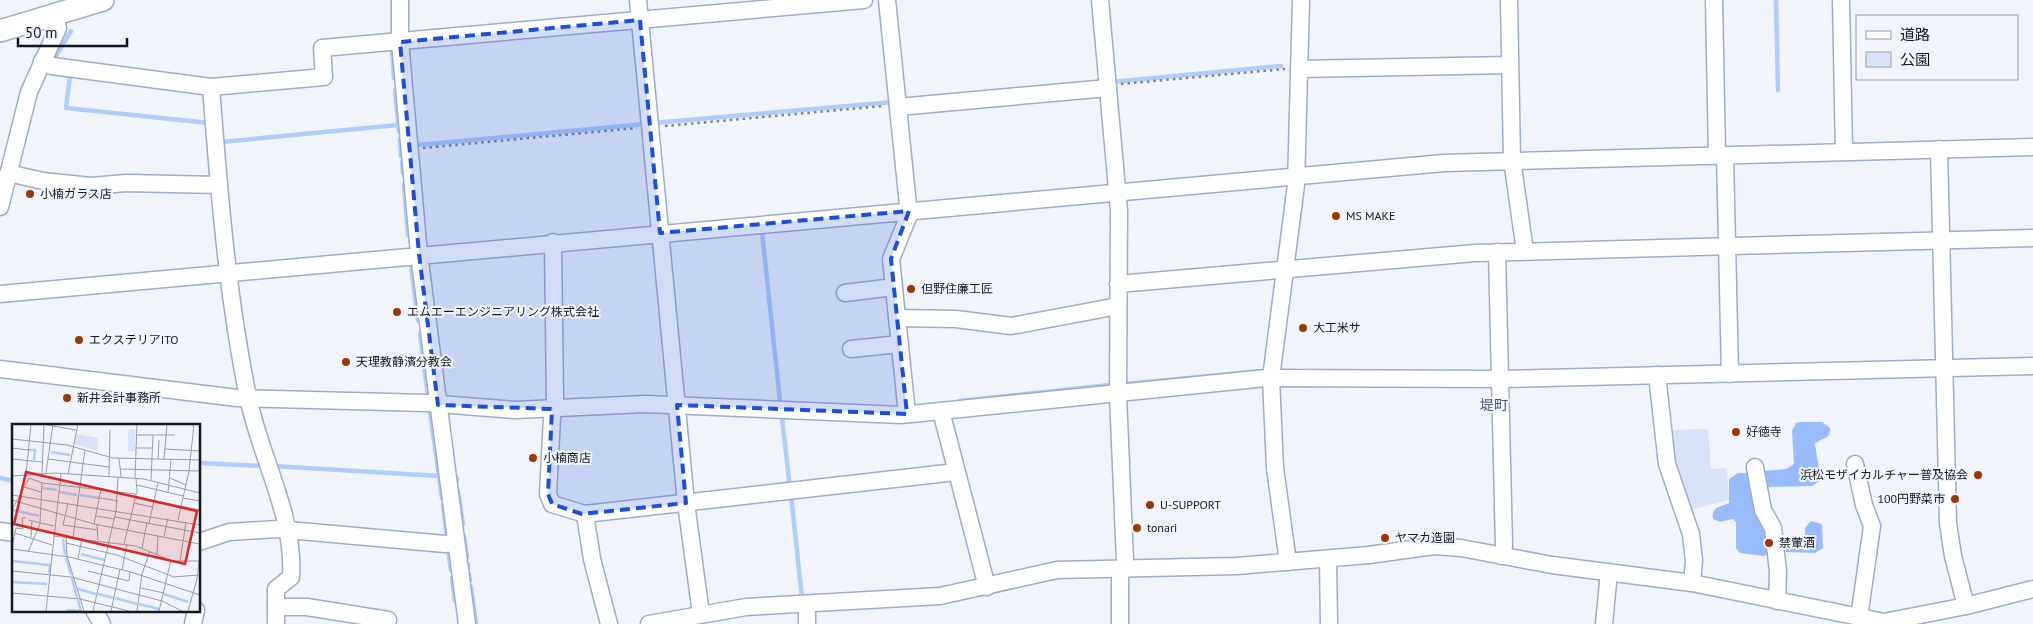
<svg xmlns="http://www.w3.org/2000/svg" width="2033" height="624" font-family="'PT Sans','Noto Sans JP',sans-serif">
<style>
.green{fill:#d7e3f8}
.forest{fill:#98bcfb}
.lines{fill:none;stroke-linecap:round;stroke-linejoin:round}
.stream{stroke:#b0ccfb;stroke-width:4.5}
.minor-casing{stroke:#9dadc8;stroke-width:19}
.major-casing{stroke:#9dadc8;stroke-width:24}
.path{stroke:#7e828a;stroke-width:2.5;stroke-dasharray:2.5 4;stroke-linecap:butt}
.minor{stroke:#fff;stroke-width:16}
.major{stroke:#fff;stroke-width:21}
.marked{fill:#1d4ed8;fill-opacity:0.2;stroke:#1d4ed8;stroke-width:4;stroke-dasharray:10 6;stroke-linejoin:round}
.poi-dot{fill:#9c3707;stroke:#f1f4fa;stroke-width:2}
.labels{text-anchor:middle;stroke-width:4;stroke-linejoin:round;paint-order:stroke}
.poi-label{font-size:12px;fill:#121721;stroke:#f1f4fa;text-anchor:start}
.neighbourhood-label{font-size:14px;fill:#4a5870;stroke:#f1f4fa}
.inset-river{fill:none;stroke:#b0ccfb;stroke-width:2.5}
.inset-road{fill:none;stroke:#989ca3;stroke-width:1}
.view{fill:#d62828;fill-opacity:0.15;stroke:#d62828;stroke-width:2.5}
.inset-edge{fill:none;stroke:#121721;stroke-width:2.5}
</style>
<rect width="100%" height="100%" fill="#f1f4fa"/>
<!-- green -->
<path class="green" d="M 1708,429 L 1711,469 L 1727,468 L 1729,500 L 1690,510 L 1675,473 L 1668,430 Z"/>
<!-- forest -->
<g class="forest">
<path d="M 1800,422 L 1822,422 L 1830,428 C 1831,440 1822,437 1815,444 L 1821,480 L 1812,486 L 1766,487 L 1764,471 L 1786,469 L 1794,464 L 1792,431 L 1796,423 Z"/>
<path d="M 1738,473 L 1750,473 L 1771,550 L 1764,556 L 1740,553 L 1736,548 L 1736,522 L 1733,519 L 1720,522 L 1713,519 C 1711,507 1720,507 1729,503 L 1729,479 Z"/>
<path d="M 1811,521 L 1822,524 L 1823,548 L 1815,553 L 1786,552 L 1784,547 L 1786,544 L 1805,540 L 1805,528 Z"/>
</g>
<g class="lines">
<!-- stream -->
<g class="stream">
<path d="M 1776,0 L 1778,90"/>
<path d="M 392,48 L 394,78"/>
<path d="M 54,59 L 71,31"/>
<path d="M 65,75 L 70,76 L 66,108 L 209,123"/>
<path d="M 1112,82 L 1281,66"/>
<path d="M 395,90 L 399,131"/>
<path d="M 654,123 L 893,102"/>
<path d="M 400,139 L 401,156"/>
<path d="M 221,140 L 221,142 L 398,125"/>
<path d="M 418,145 L 645,124"/>
<path d="M 402,162 L 403,173"/>
<path d="M 404,184 L 408,235"/>
<path d="M 762,232 L 780,401"/>
<path d="M 411,266 L 418,320"/>
<path d="M 420,334 L 428,396"/>
<path d="M 1125,384 L 1264,371"/>
<path d="M 960,401 L 1110,385"/>
<path d="M 430,411 L 442,498"/>
<path d="M 782,418 L 790,488"/>
<path d="M 199,463 L 264,466"/>
<path d="M 273,466 L 439,476"/>
<path d="M 456,477 L 457,480"/>
<path d="M 0,478 L 14,481"/>
<path d="M 458,492 L 463,524"/>
<path d="M 791,495 L 802,598"/>
<path d="M 443,505 L 447,538"/>
<path d="M 464,536 L 467,557"/>
<path d="M 448,550 L 451,570"/>
<path d="M 468,564 L 468,568"/>
<path d="M 469,574 L 470,581"/>
<path d="M 452,578 L 455,601"/>
<path d="M 471,587 L 476,624"/>
</g>
<defs>
<g id="minor">
<path d="M 400,0 L 400,42 L 419,254 L 467,624"/>
<path d="M 638,0 L 686,503 L 701,614"/>
<path d="M 887,0 L 909,215 L 891,259 L 907,414"/>
<path d="M 1100,0 L 1119,211 L 1118,394 L 1125,562 L 1120,576 L 1120,624"/>
<path d="M 1509,0 L 1512,160 L 1525,251"/>
<path d="M 1714,0 L 1717,155"/>
<path d="M 1841,0 L 1844,152"/>
<path d="M 42,61 L 52,66 L 211,87 L 324,77 L 322,48 L 864,0"/>
<path d="M 1299,69 L 1510,65"/>
<path d="M 211,87 C 219,191 227,294 248,397 C 260,457 295,515 291,577 L 276,589 L 276,624"/>
<path d="M 898,107 L 1108,88"/>
<path d="M 1939,149 L 1948,523 L 1953,556 L 1966,606"/>
<path d="M 1725,155 L 1730,374"/>
<path d="M 8,173 L 43,181 L 91,186 L 126,183 L 219,185"/>
<path d="M 0,207 L 29,92 L 58,28 L 54,15"/>
<path d="M 553,242 L 555,401 L 552,417 L 548,494 L 552,504 L 585,514 L 956,472"/>
<path d="M 1497,252 L 1504,546 L 1502,556"/>
<path d="M 1118,284 L 1475,253 L 2033,238"/>
<path d="M 845,293 L 894,287"/>
<path d="M 0,294 L 1444,163 L 2033,147"/>
<path d="M 897,318 L 956,319 L 1011,326 L 1118,306"/>
<path d="M 851,349 L 900,344"/>
<path d="M 0,369 L 237,398 L 427,403 L 515,410 L 645,404 L 901,415 L 1266,378 L 1501,379 L 2033,366"/>
<path d="M 1657,375 L 1667,464 L 1691,534 L 1694,561 L 1692,583"/>
<path d="M 941,411 L 987,587"/>
<path d="M 1855,464 L 1864,505 L 1872,526 L 1859,618"/>
<path d="M 1755,467 L 1763,510 L 1773,528 L 1778,571 L 1777,601"/>
<path d="M 585,514 L 592,559 L 609,624"/>
<path d="M 0,531 L 14,533"/>
<path d="M 199,542 L 229,532 L 277,529 L 445,544 L 456,543"/>
<path d="M 1328,559 L 1329,624"/>
<path d="M 1288,562 L 1275,468 L 1271,378 L 1296,185 L 1301,0"/>
<path d="M 276,607 L 307,607 L 388,620"/>
<path d="M 94,610 L 102,624"/>
<path d="M 193,624 L 196,610"/>
<path d="M 649,624 L 746,607 L 940,596 L 1057,570 L 1237,566 L 1369,555 L 1434,546 L 1461,548 L 1552,565 L 1692,583 L 1884,622 L 1966,606 L 2033,589"/>
<path d="M 807,624 L 807,604"/>
<path d="M 1604,624 L 1609,572"/>
</g>
<path id="major" d="M 0,31 L 103,0"/>
</defs>
<!-- minor casing -->
<use href="#minor" class="minor-casing"/>
<!-- major casing -->
<use href="#major" class="major-casing"/>
<!-- path -->
<g class="path">
<path d="M 1121,84 L 1285,69"/>
<path d="M 665,126 L 883,106"/>
<path d="M 423,148 L 637,128"/>
</g>
<!-- minor -->
<use href="#minor" class="minor"/>
<!-- major -->
<use href="#major" class="major"/>
</g>
<!-- marked area -->
<path class="marked" d="M 640,20 L 660,233 L 909,211 L 891,259 L 907,414 L 677,405 L 686,503 L 582,514 L 552,504 L 548,494 L 552,409 L 438,405 L 419,254 L 400,42 Z"/>
<!-- markers -->
<g class="poi-dot">
<circle cx="30" cy="194" r="5"/>
<circle cx="1336" cy="216" r="5"/>
<circle cx="911" cy="289" r="5"/>
<circle cx="397" cy="312" r="5"/>
<circle cx="1303" cy="328" r="5"/>
<circle cx="79" cy="340" r="5"/>
<circle cx="346" cy="362" r="5"/>
<circle cx="67" cy="398" r="5"/>
<circle cx="1736" cy="432" r="5"/>
<circle cx="533" cy="458" r="5"/>
<circle cx="1978" cy="475" r="5"/>
<circle cx="1955" cy="499" r="5"/>
<circle cx="1150" cy="505" r="5"/>
<circle cx="1137" cy="528" r="5"/>
<circle cx="1385" cy="538" r="5"/>
<circle cx="1769" cy="543" r="5"/>
</g>
<g class="labels">
<!-- poi labels -->
<g class="poi-label">
<text x="40" y="198">小楠ガラス店</text>
<text x="1346" y="220">MS MAKE</text>
<text x="921" y="293">但野住廉工匠</text>
<text x="407" y="316">エムエーエンジニアリング株式会社</text>
<text x="1313" y="332">大工米サ</text>
<text x="89" y="344">エクステリアITO</text>
<text x="356" y="366">天理教静濱分教会</text>
<text x="77" y="402">新井会計事務所</text>
<text x="1746" y="436">好徳寺</text>
<text x="543" y="462">小楠商店</text>
<text x="1968" y="479" text-anchor="end">浜松モザイカルチャー普及協会</text>
<text x="1945" y="503" text-anchor="end">100円野菜市</text>
<text x="1160" y="509">U-SUPPORT</text>
<text x="1147" y="532">tonari</text>
<text x="1395" y="542">ヤマカ造園</text>
<text x="1779" y="547">禁葷酒</text>
</g>
<!-- neighbourhood labels -->
<g class="neighbourhood-label">
<text x="1494" y="410">堤町</text>
</g>
</g>
<!-- overview -->
<g transform="translate(12 424)">
<rect width="188" height="188" fill="#f1f4fa"/>
<path d="M 123,5 L 124,27 L 116,27 L 116,6 ZM 65,10 L 86,14 L 85,27 L 62,20 Z" fill="#d7e3f8"/>
<path class="inset-river" d="M 17,26 L 23,26 L 22,36M 39,28 L 58,31M 30,64 L 45,66M 47,68 L 65,71M 68,71 L 87,74M 1,86 L 27,92M 51,115 L 53,131M 69,130 L 92,136M 54,134 L 59,151M 0,137 L 38,141 L 37,149M 60,154 L 65,174M 0,158 L 35,160M 66,165 L 84,170M 86,170 L 102,174M 152,170 L 176,178M 103,174 L 125,180M 127,180 L 147,185M 55,186 L 69,187 L 66,176"/>
<path class="inset-road" d="M 30,0 L 64,6M 125,11 L 163,11M 0,15 L 55,21 L 101,34 L 188,36M 0,24 L 16,26M 125,24 L 141,24M 153,25 L 188,27M 107,34 L 109,53M 0,35 L 30,38M 36,35 L 97,43M 146,35 L 147,16M 152,35 L 155,0M 108,45 L 188,47M 30,49 L 32,0M 34,49 L 41,0M 56,50 L 66,0M 14,51 L 19,0M 0,52 L 43,49 L 132,55 L 188,69M 97,52 L 98,6M 17,54 L 30,59 L 124,70M 123,54 L 125,0M 158,54 L 174,61M 139,56 L 141,11M 125,61 L 171,72M 12,63 L 29,68M 156,68 L 159,35M 0,71 L 188,101M 124,73 L 188,86M 88,74 L 106,77M 171,74 L 188,77M 0,76 L 82,100 L 188,120M 56,79 L 51,101 L 86,106M 122,79 L 140,83M 0,86 L 17,54M 84,92 L 102,95M 103,93 L 188,109M 16,96 L 42,102M 166,96 L 177,47 L 182,0M 137,99 L 146,59M 82,100 L 89,65M 85,101 L 86,116M 3,109 L 40,121M 41,112 L 124,122 L 160,137 L 188,137M 152,112 L 156,94M 19,113 L 20,97M 54,113 L 55,132 L 72,187M 61,113 L 73,26M 54,119 L 105,131 L 162,153 L 186,151M 112,120 L 125,67 L 124,54M 0,123 L 4,104 L 11,105 L 10,94 L 14,94M 130,124 L 135,98M 0,125 L 57,133 L 119,148 L 188,171M 16,128 L 28,100 L 30,59M 145,130 L 146,112M 66,135 L 70,114M 168,137 L 174,98M 110,146 L 115,120M 0,147 L 59,153 L 150,177M 76,147 L 117,157 L 118,148M 129,164 L 152,169M 0,169 L 68,175 L 117,187M 150,177 L 170,187M 34,187 L 49,50M 81,187 L 104,87 L 106,53M 99,187 L 108,145M 125,187 L 130,150 L 138,127M 147,187 L 159,136M 176,187 L 185,155 L 188,129"/>
<path class="view" d="M 14,48 L 185,87 L 173,140 L 2,100 Z"/>
<rect width="188" height="188" class="inset-edge"/>
</g>
<!-- legend -->
<rect x="1856" y="15" width="162" height="65" fill="#f1f4fa" stroke="#989ca3"/>
<rect x="1866" y="31" width="25" height="8" fill="#ffffff" stroke="#989ca3"/>
<text x="1900" y="40" font-size="15" fill="#121721">道路</text>
<rect x="1866" y="52" width="25" height="15" fill="#d7e3f8" stroke="#989ca3"/>
<text x="1900" y="65" font-size="15" fill="#121721">公園</text>
<!-- scale -->
<path d="M18 38v8h109v-8" fill="none" stroke="#121721" stroke-width="2.5"/>
<text x="25" y="38" font-size="15" fill="#121721" stroke="#f1f4fa" stroke-width="4" paint-order="stroke">50 m</text>
</svg>
